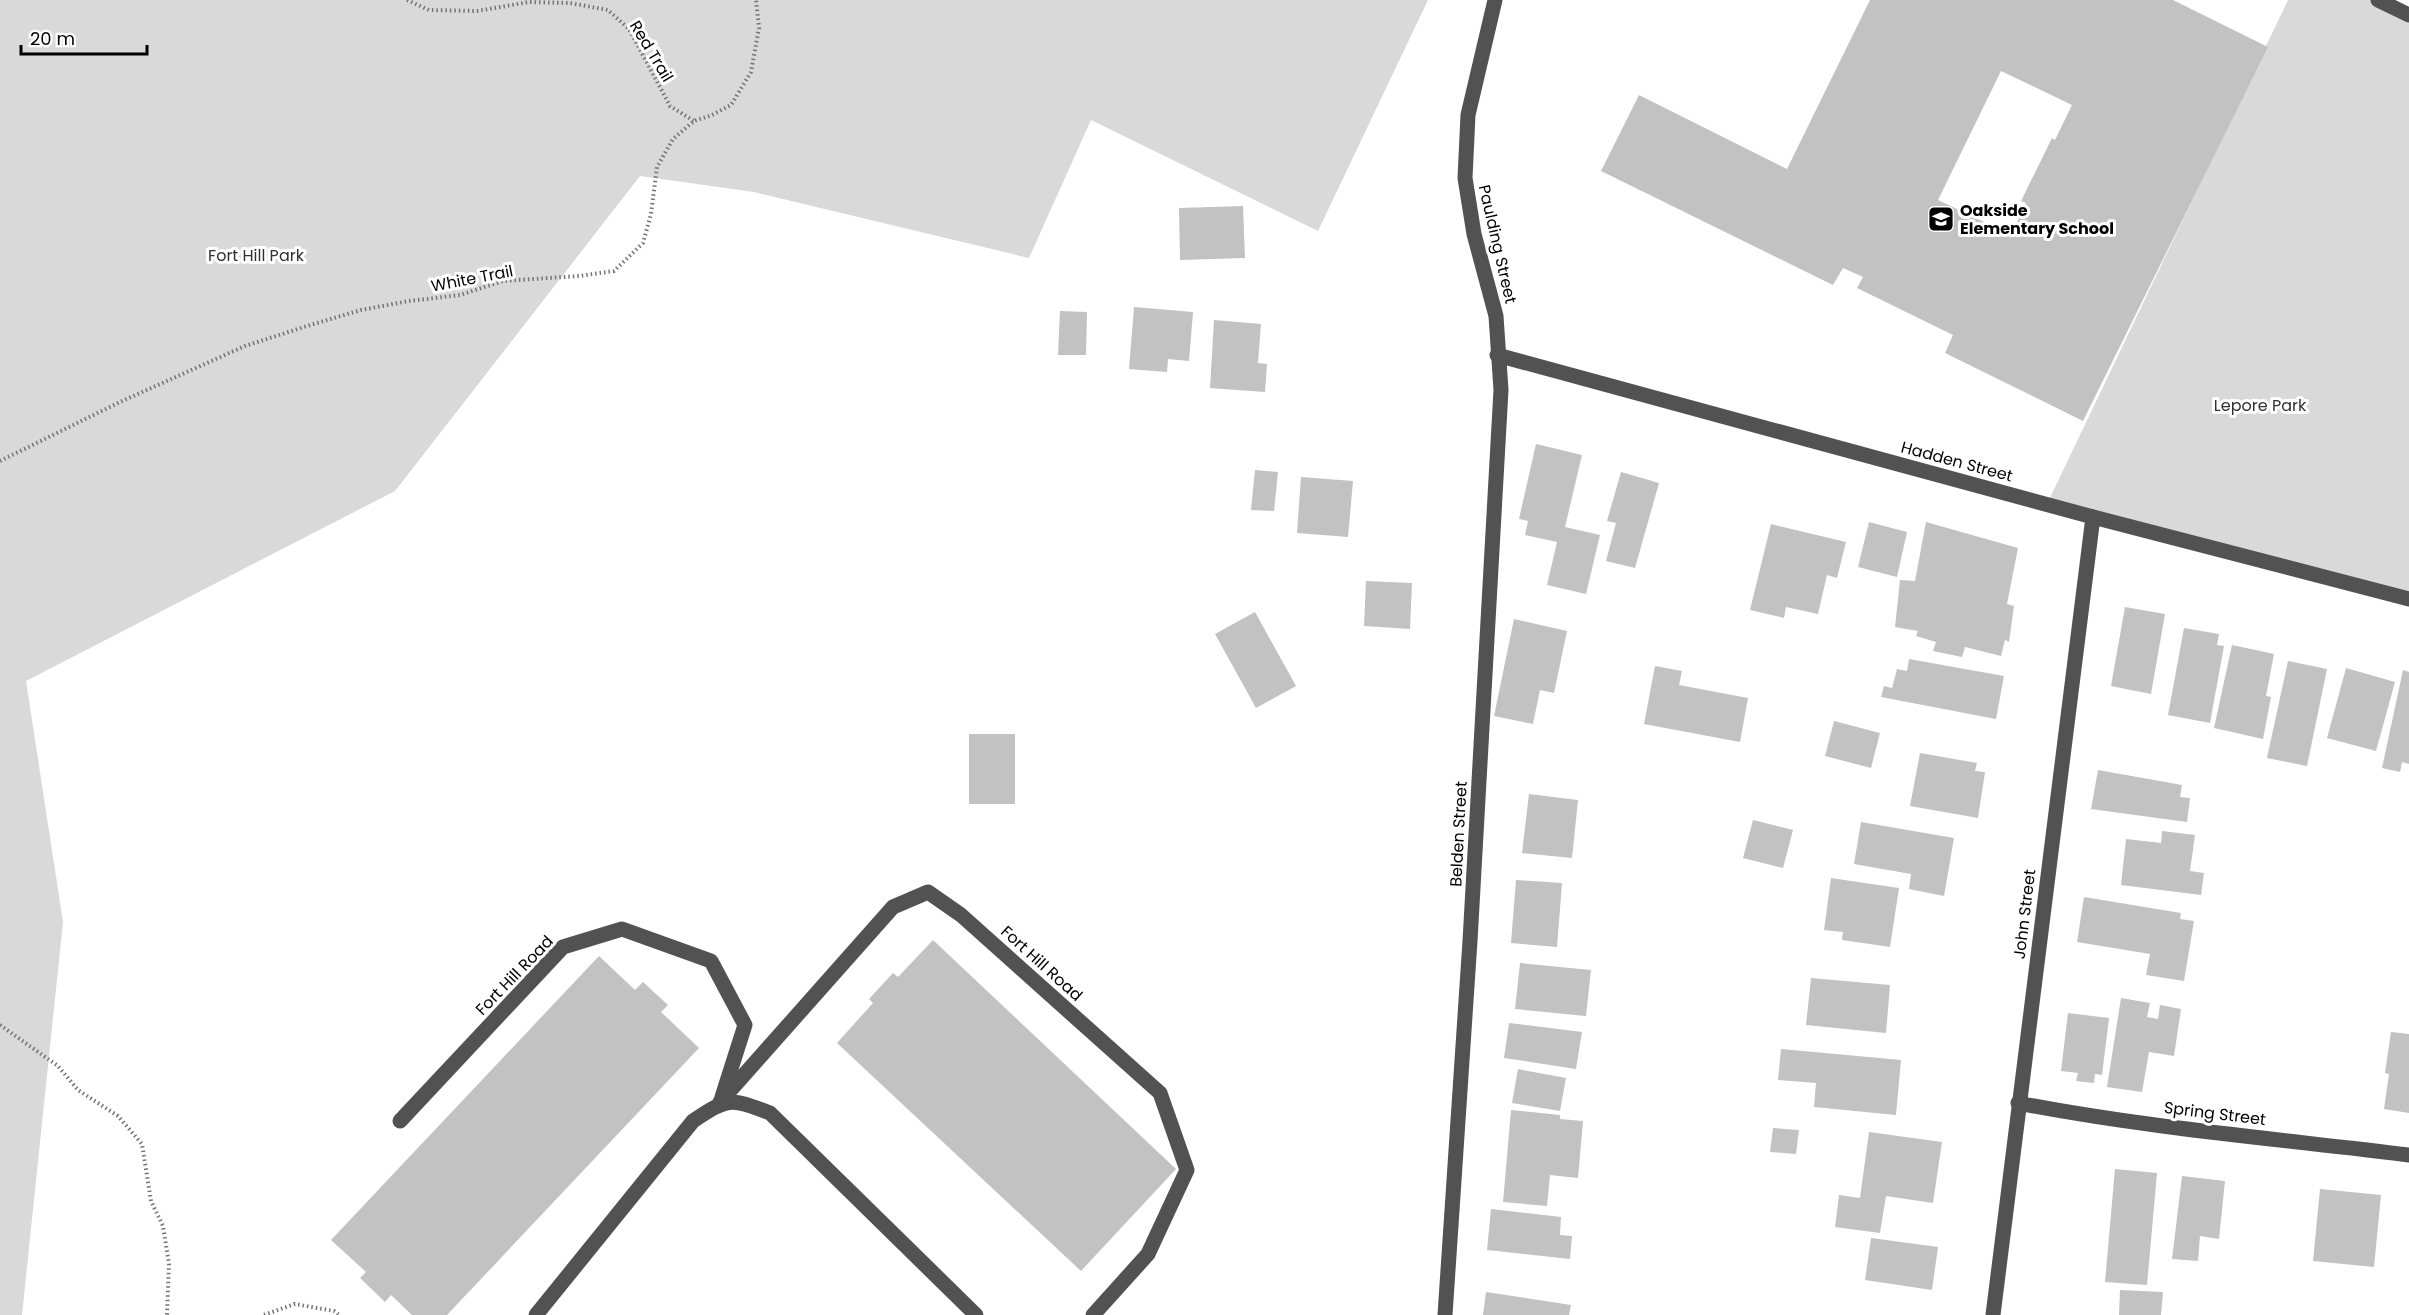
<svg xmlns="http://www.w3.org/2000/svg" width="2409" height="1315" font-family="Poppins,sans-serif">
<style>
.green{fill:#d9d9d9}
.building{fill:#c2c2c2;fill-rule:evenodd}
.lines{fill:none;stroke-linecap:round;stroke-linejoin:round}
.path{stroke:#747474;stroke-width:4;stroke-dasharray:1.5 3;stroke-linecap:butt}
.minor{stroke:#525252;stroke-width:15}
.labels{text-anchor:middle;stroke-width:6;stroke-linejoin:round;paint-order:stroke}
.street-label{font-size:16px;fill:#000;stroke:#fff}
.poi-label{font-size:16px;font-weight:bold;fill:#000;stroke:#fff;text-anchor:start}
.park-label{font-size:16px;fill:#303030;stroke:#fff}
</style>
<rect width="100%" height="100%" fill="#fff"/>
<!-- green -->
<g class="green">
<path d="M 0,0 L 1428,0 L 1318,231 L 1091,120 L 1029,258 L 754,192 L 640,176 L 395,491 L 26,681 L 63,922 L 22,1315 L 0,1315 Z"/>
<path d="M 2288,0 L 2381,0 L 2409,13 L 2409,598 L 2047,504 Z"/>
</g>
<!-- building -->
<g class="building">
<path d="M 1870,0 L 2173,0 L 2268,47 L 2083,421 L 1945,353 L 1953,335 L 1857,288 L 1863,277 L 1843,268 L 1833,285 L 1601,171 L 1639,95 L 1787,169 ZM 2001,71 L 2072,105 L 2055,140 L 2052,138 L 2021,201 L 2026,203 L 2011,235 L 1938,200 Z"/>
<path d="M 1243,206 L 1245,258 L 1180,260 L 1179,208 Z"/>
<path d="M 1134,307 L 1193,312 L 1189,361 L 1168,359 L 1167,372 L 1129,369 Z"/>
<path d="M 1060,311 L 1087,312 L 1086,355 L 1058,355 Z"/>
<path d="M 1214,320 L 1261,324 L 1258,363 L 1267,364 L 1265,392 L 1210,388 Z"/>
<path d="M 1536,444 L 1582,455 L 1565,527 L 1600,535 L 1586,594 L 1547,585 L 1557,542 L 1525,535 L 1528,521 L 1519,519 Z"/>
<path d="M 1255,470 L 1278,472 L 1274,511 L 1251,510 Z"/>
<path d="M 1621,472 L 1659,483 L 1635,568 L 1606,561 L 1616,523 L 1607,521 Z"/>
<path d="M 1301,477 L 1353,481 L 1348,537 L 1297,533 Z"/>
<path d="M 1869,522 L 1907,532 L 1897,577 L 1858,567 Z"/>
<path d="M 1926,522 L 2018,548 L 2007,604 L 2014,606 L 2009,642 L 2005,640 L 2001,656 L 1965,647 L 1962,657 L 1933,651 L 1936,642 L 1916,636 L 1918,631 L 1895,627 L 1900,580 L 1915,581 Z"/>
<path d="M 1771,524 L 1846,542 L 1837,578 L 1827,575 L 1818,614 L 1786,607 L 1784,618 L 1750,610 Z"/>
<path d="M 1366,581 L 1412,583 L 1410,629 L 1364,626 Z"/>
<path d="M 2125,607 L 2165,614 L 2151,694 L 2111,686 Z"/>
<path d="M 1255,612 L 1296,686 L 1256,708 L 1215,634 Z"/>
<path d="M 1514,619 L 1567,631 L 1554,693 L 1540,690 L 1533,724 L 1494,716 Z"/>
<path d="M 2184,628 L 2219,634 L 2217,645 L 2224,646 L 2210,723 L 2168,715 Z"/>
<path d="M 2232,645 L 2274,654 L 2266,696 L 2271,697 L 2263,739 L 2214,728 Z"/>
<path d="M 1909,659 L 2004,676 L 1996,719 L 1881,697 L 1884,686 L 1892,688 L 1897,669 L 1907,671 Z"/>
<path d="M 2288,661 L 2327,669 L 2307,766 L 2267,758 Z"/>
<path d="M 1655,666 L 1682,671 L 1679,685 L 1748,698 L 1740,742 L 1644,724 Z"/>
<path d="M 2346,668 L 2395,682 L 2376,751 L 2327,738 Z"/>
<path d="M 2403,670 L 2409,672 L 2409,764 L 2402,762 L 2400,772 L 2382,768 Z"/>
<path d="M 1834,721 L 1880,733 L 1871,768 L 1825,756 Z"/>
<rect x="969" y="734" width="46" height="70"/>
<path d="M 1920,753 L 1977,763 L 1975,771 L 1985,772 L 1978,818 L 1910,806 Z"/>
<path d="M 2098,770 L 2182,785 L 2180,797 L 2190,798 L 2187,822 L 2091,809 Z"/>
<path d="M 1529,794 L 1578,800 L 1572,858 L 1522,853 Z"/>
<path d="M 1753,820 L 1793,830 L 1783,868 L 1743,858 Z"/>
<path d="M 1861,822 L 1954,838 L 1944,896 L 1909,889 L 1911,874 L 1854,864 Z"/>
<path d="M 2162,831 L 2195,835 L 2190,871 L 2204,873 L 2201,895 L 2121,885 L 2126,839 L 2161,843 Z"/>
<path d="M 1831,878 L 1899,888 L 1890,947 L 1842,940 L 1843,932 L 1824,930 Z"/>
<path d="M 1516,880 L 1562,883 L 1557,947 L 1511,943 Z"/>
<path d="M 2084,897 L 2181,913 L 2180,919 L 2194,921 L 2184,981 L 2146,975 L 2150,954 L 2077,942 Z"/>
<path d="M 933,940 L 1176,1169 L 1081,1271 L 837,1043 L 873,1003 L 869,999 L 893,973 L 898,977 Z"/>
<path d="M 599,956 L 635,990 L 643,982 L 668,1005 L 661,1012 L 699,1048 L 447,1315 L 412,1315 L 391,1295 L 385,1302 L 360,1278 L 366,1272 L 331,1240 Z"/>
<path d="M 1520,963 L 1591,970 L 1586,1016 L 1515,1009 Z"/>
<path d="M 1811,978 L 1890,985 L 1886,1033 L 1806,1025 Z"/>
<path d="M 2121,998 L 2150,1003 L 2147,1017 L 2158,1019 L 2160,1005 L 2181,1009 L 2174,1056 L 2149,1052 L 2142,1092 L 2107,1087 Z"/>
<path d="M 2068,1013 L 2109,1018 L 2102,1075 L 2095,1074 L 2094,1083 L 2076,1081 L 2078,1073 L 2061,1071 Z"/>
<path d="M 1509,1023 L 1582,1032 L 1576,1069 L 1504,1058 Z"/>
<path d="M 2391,1032 L 2409,1034 L 2409,1113 L 2384,1109 L 2389,1074 L 2385,1073 Z"/>
<path d="M 1781,1049 L 1901,1060 L 1896,1115 L 1814,1107 L 1816,1083 L 1778,1080 Z"/>
<path d="M 1518,1069 L 1566,1078 L 1560,1111 L 1512,1103 Z"/>
<path d="M 1511,1110 L 1560,1115 L 1560,1119 L 1583,1121 L 1578,1178 L 1550,1175 L 1547,1206 L 1503,1202 Z"/>
<path d="M 1773,1128 L 1799,1130 L 1796,1154 L 1770,1152 Z"/>
<path d="M 1869,1132 L 1942,1142 L 1933,1203 L 1886,1196 L 1880,1233 L 1835,1227 L 1839,1195 L 1860,1198 Z"/>
<path d="M 2115,1169 L 2157,1173 L 2147,1285 L 2105,1282 Z"/>
<path d="M 2182,1176 L 2225,1181 L 2219,1239 L 2200,1236 L 2198,1261 L 2172,1259 Z"/>
<path d="M 2320,1189 L 2381,1195 L 2374,1267 L 2313,1261 Z"/>
<path d="M 1491,1209 L 1561,1217 L 1560,1235 L 1572,1236 L 1570,1259 L 1487,1250 Z"/>
<path d="M 1871,1238 L 1938,1247 L 1932,1290 L 1865,1280 Z"/>
<path d="M 2120,1290 L 2163,1292 L 2161,1315 L 2119,1315 Z"/>
<path d="M 1486,1292 L 1571,1305 L 1569,1315 L 1483,1315 Z"/>
</g>
<g class="lines">
<!-- path -->
<g class="path">
<path d="M 407,0 L 429,10 L 477,11 L 529,2 L 570,3 L 608,10 L 629,29 L 670,106 L 694,121"/>
<path d="M 0,461 L 120,402 L 245,346 L 307,326 L 361,310 L 409,301 L 460,295 L 503,281 L 579,276 L 614,271 L 643,243 L 651,214 L 657,167 L 673,139 L 694,121 L 712,115 L 731,105 L 751,72 L 759,28 L 756,0"/>
<path d="M 0,1025 L 58,1066 L 78,1090 L 118,1116 L 142,1144 L 151,1201 L 163,1226 L 169,1264 L 167,1315"/>
<path d="M 264,1315 L 295,1304 L 334,1311 L 339,1315"/>
</g>
<!-- minor -->
<g class="minor">
<path d="M 2378,0 L 2409,15"/>
<path d="M 1497,355 L 2093,517 L 2409,599"/>
<path d="M 720,1102 L 893,907 L 928,892 L 961,915 L 1160,1093 L 1187,1170 L 1148,1254 L 1093,1315"/>
<path d="M 2018,1103 C 2147,1128 2279,1139 2409,1155"/>
<path d="M 400,1121 L 563,947 L 622,929 L 711,961 L 745,1025 L 722,1097"/>
<path d="M 536,1315 L 693,1121 C 729,1097 730,1098 770,1113 L 976,1315"/>
<path d="M 1445,1315 L 1470,941 L 1501,390 L 1496,316 L 1474,234 L 1465,178 L 1468,115 L 1495,0"/>
<path d="M 1993,1315 L 2093,517"/>
</g>
</g>
<!-- icons -->
<defs>
<symbol id="school-square" viewBox="-11 -11 22 22"><rect x="-9" y="-9" width="18" height="18" rx="4" fill="#000" stroke="#fff"/><path d="M0-5L7-2L0 1L-7-2ZM-4 1L0 2.5L4 1V4Q0 6-4 4Z" fill="#fff"/></symbol>
</defs>
<g fill-rule="evenodd">
<use href="#school-square" x="1926" y="204" width="30" height="30"/>
</g>
<g class="labels">
<!-- street labels -->
<g class="street-label">
<text transform="translate(652 51) rotate(59)" y="6">Red Trail</text>
<text transform="translate(1498 244) rotate(77)" y="6">Paulding Street</text>
<text transform="translate(472 278) rotate(-11)" y="6">White Trail</text>
<text transform="translate(1957 461) rotate(15)" y="6">Hadden Street</text>
<text transform="translate(1458 834) rotate(-87)" y="6">Belden Street</text>
<text transform="translate(2024 914) rotate(-83)" y="6">John Street</text>
<text transform="translate(1042 963) rotate(42)" y="6">Fort Hill Road</text>
<text transform="translate(514 975) rotate(-46)" y="6">Fort Hill Road</text>
<text transform="translate(2215 1113) rotate(7)" y="6">Spring Street</text>
</g>
<!-- poi labels -->
<g class="poi-label">
<text x="1960" y="216">Oakside<tspan x="1960" dy="18">Elementary School</tspan></text>
</g>
<!-- park labels -->
<g class="park-label">
<text x="256" y="261">Fort Hill Park</text>
<text x="2260" y="411">Lepore Park</text>
</g>
</g>
<!-- scale -->
<path d="M21 45v9h126v-9" fill="none" stroke="#000000" stroke-width="3"/>
<text x="30" y="45" font-size="18" fill="#000000" stroke="#ffffff" stroke-width="4.5" paint-order="stroke">20 m</text>
</svg>
